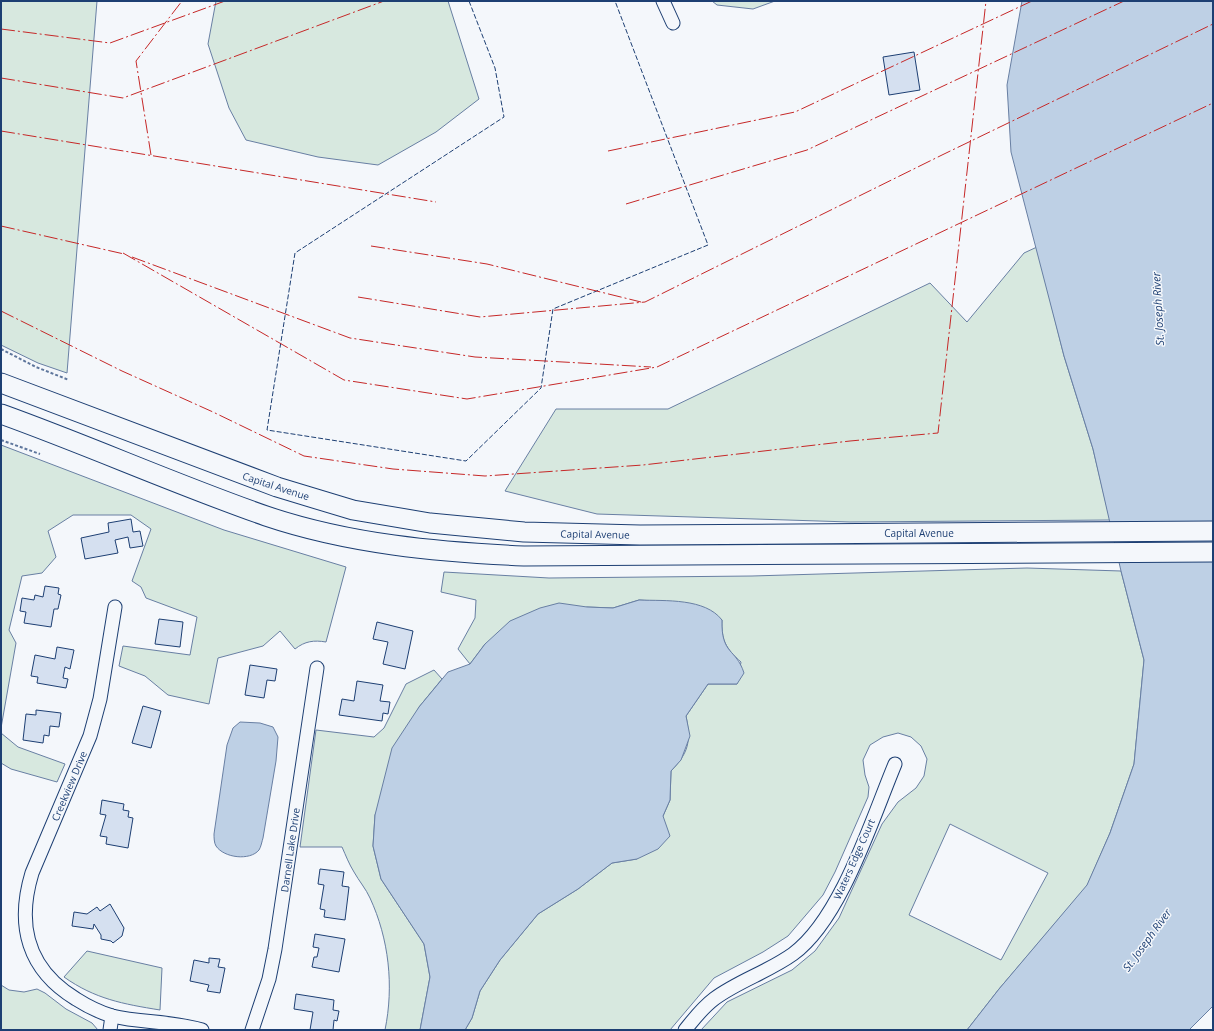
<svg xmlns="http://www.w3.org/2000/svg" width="1214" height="1031" font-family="'Open Sans',sans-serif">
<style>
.green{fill:#d7e8df;stroke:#687fa3;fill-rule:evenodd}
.water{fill:#bed0e5;stroke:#687fa3}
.building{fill:#d5e0f0;stroke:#1d3f73}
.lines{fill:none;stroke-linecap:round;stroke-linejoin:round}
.minor-casing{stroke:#1d3f73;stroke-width:15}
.highway-casing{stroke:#1d3f73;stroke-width:21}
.path{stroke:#5e769c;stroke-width:2;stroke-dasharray:3 2;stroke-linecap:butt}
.minor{stroke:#f4f7fb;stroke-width:13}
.highway{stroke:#f4f7fb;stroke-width:19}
.fence{stroke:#1d3f73;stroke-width:1;stroke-dasharray:5 2;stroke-linecap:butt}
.power{stroke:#c62828;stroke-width:1;stroke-dasharray:14 3 2 3;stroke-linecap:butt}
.labels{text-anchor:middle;stroke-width:3;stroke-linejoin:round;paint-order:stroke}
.street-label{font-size:10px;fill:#1d3f73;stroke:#f4f7fb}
.water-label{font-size:11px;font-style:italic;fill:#1d3f73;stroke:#f4f7fb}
</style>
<rect width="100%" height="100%" fill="#f4f7fb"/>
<!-- green -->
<g class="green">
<path d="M 1,1 L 97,1 L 67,373 L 38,363 L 1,345 Z"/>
<path d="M 216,1 L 448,1 L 479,99 L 436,132 L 378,165 L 318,157 L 246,140 L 229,108 L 208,44 Z"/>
<path d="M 712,1 L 775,1 L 753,9 L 717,5 Z"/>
<path d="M 1037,247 L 1064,356 L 1093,449 L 1110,520 L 850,522 L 597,514 L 505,491 L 556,409 L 668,409 L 930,283 L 967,322 L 1024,253 Z"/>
<path d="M 1,445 L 224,530 L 346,567 L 326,642 C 314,640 305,641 295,649 L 280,631 L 263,646 L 218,658 L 209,704 L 168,695 L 145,676 L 119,666 L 123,646 L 190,655 L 197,617 L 146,598 L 141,587 L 132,581 L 151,529 L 131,515 L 73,515 L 48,531 L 56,557 L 42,573 L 22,576 L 9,630 L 16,643 L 1,728 Z"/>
<path d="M 1027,568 L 1121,571 L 1144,660 L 1134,764 L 1110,833 L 1087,886 L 999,989 L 967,1030 L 701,1030 L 727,1002 L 792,970 L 815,951 L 839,918 L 882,824 L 898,802 L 916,788 L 924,776 L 927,759 L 921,746 L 911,737 L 898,733 L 883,737 L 870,745 L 863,760 L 865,775 L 869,787 L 868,797 L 835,872 L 823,895 L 788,936 L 763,952 L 714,978 L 670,1030 L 465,1030 L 472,1018 L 480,991 L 500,960 L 538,914 L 578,889 L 612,863 L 637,859 L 663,816 L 670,800 L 671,771 C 689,752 691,742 686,716 L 708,684 L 737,684 L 741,662 C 726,649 721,640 722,620 L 670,602 L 639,600 L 613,608 L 587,607 L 485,644 L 470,664 L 458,649 L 475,618 L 476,600 L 441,592 L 444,572 L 549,578 L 752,576 ZM 950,824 L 1048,873 L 1001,960 L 909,915 Z"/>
<path d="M 434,670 L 442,679 L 419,707 L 375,815 L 373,846 L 381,879 L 424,944 L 430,977 L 420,1030 L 385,1030 C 394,986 389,939 370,898 C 366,889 359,881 354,872 C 349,864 346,856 342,847 L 300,847 L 316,730 L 374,737 L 384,728 L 406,684 Z"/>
<path d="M 1,733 L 18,747 L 65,764 L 57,782 L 11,769 L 1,763 Z"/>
<path d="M 87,951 L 162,968 L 160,1010 C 123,1004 95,999 64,977 Z"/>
<path d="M 1,985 L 9,990 L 24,992 L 37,989 L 45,993 L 66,1009 L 92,1023 L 98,1030 L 1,1030 Z"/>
</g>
<!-- water -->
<g class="water">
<path d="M 1022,1 L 1213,1 L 1213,1006 L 1189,1030 L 967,1030 L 999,989 L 1087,885 L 1110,833 L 1134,764 L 1144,660 L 1121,571 L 1093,449 L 1064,356 L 1011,152 L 1007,85 Z"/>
<path d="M 639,600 C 666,601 705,598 722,620 C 721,655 736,648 744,673 L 737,684 L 708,684 L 686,716 L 690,736 L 681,760 L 671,771 L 670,800 L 663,816 L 670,836 L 658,849 L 637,859 L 612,863 L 578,889 L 538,914 L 500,960 L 480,991 L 472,1018 L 465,1030 L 420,1030 L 430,977 L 424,944 L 381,879 L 373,846 L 375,815 L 392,748 L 419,707 L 448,672 L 470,664 L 485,644 L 510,621 L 540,608 L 559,603 L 587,607 L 613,608 Z"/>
<path d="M 240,722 L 260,723 L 273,727 L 278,737 L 276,761 L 263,838 C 262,841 261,847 259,850 C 250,861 224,858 216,846 C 214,843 214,837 214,834 L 227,745 L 233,728 Z"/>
</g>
<!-- building -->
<g class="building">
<path d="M 914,52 L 920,90 L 889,95 L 883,57 Z"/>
<path d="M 131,519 L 133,532 L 140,531 L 143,546 L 130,548 L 128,537 L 115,540 L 118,553 L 85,559 L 81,538 L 109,532 L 108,523 Z"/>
<path d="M 45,586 L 59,588 L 58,594 L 61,595 L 58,609 L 54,609 L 51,627 L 24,623 L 26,612 L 20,611 L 22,598 L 34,600 L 35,595 L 43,597 Z"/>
<path d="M 159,619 L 183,622 L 180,647 L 155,644 Z"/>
<path d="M 377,622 L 413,631 L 405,669 L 383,664 L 388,642 L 373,639 Z"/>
<path d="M 57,647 L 74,650 L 70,669 L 65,667 L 63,678 L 68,679 L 66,688 L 37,683 L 38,677 L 31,676 L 35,655 L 55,659 Z"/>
<path d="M 250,665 L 277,669 L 275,681 L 267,680 L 264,698 L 245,695 Z"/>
<path d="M 357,681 L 383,685 L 380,701 L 390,702 L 388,714 L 383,713 L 382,721 L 339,715 L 342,699 L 354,701 Z"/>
<path d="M 143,706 L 161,711 L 151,748 L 132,743 Z"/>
<path d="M 36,710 L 61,713 L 59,727 L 50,726 L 49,736 L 44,735 L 43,743 L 23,740 L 26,714 L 36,715 Z"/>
<path d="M 102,800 L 124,804 L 123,810 L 129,811 L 128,817 L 133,818 L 128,848 L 106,844 L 107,837 L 100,836 L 106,815 L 100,814 Z"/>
<path d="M 320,869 L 344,872 L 342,886 L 349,887 L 345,920 L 324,917 L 325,910 L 320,909 L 324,885 L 318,884 Z"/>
<path d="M 110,904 L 124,928 L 122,936 L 113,943 L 111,941 L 101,939 L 101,935 L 94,924 L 93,929 L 72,926 L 74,912 L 87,914 L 97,907 L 100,911 Z"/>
<path d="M 315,934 L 345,939 L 339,972 L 312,967 L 314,957 L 317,957 L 319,948 L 313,947 Z"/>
<path d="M 209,958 L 220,959 L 218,967 L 225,968 L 220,993 L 207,991 L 209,985 L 190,981 L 194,960 L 209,963 Z"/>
<path d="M 296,994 L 334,1000 L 333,1010 L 339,1011 L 337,1021 L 334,1020 L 333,1030 L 310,1030 L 313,1012 L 294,1009 Z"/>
</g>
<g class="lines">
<defs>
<g id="minor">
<path d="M 663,1 L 673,23"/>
<path d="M 115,607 L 100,699 L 90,736 L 32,873 C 16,926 28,970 76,999 C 87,1006 99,1012 112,1016 C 141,1023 172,1021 202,1030"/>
<path d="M 110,1030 L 112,1016"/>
<path d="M 252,1030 L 269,979 L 275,949 L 317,668"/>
<path d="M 685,1030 C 694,1019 702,1008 714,999 C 738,981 768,972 793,954 C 841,919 872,819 895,764"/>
</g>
<g id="highway">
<path d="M 1,383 L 277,487 L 353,510 L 430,523 L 524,532 L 640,535 L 1213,531"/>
<path d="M 1,414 C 90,446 177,485 266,516 C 349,544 437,552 524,556 L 1213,552"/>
</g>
</defs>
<!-- minor casing -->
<use href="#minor" class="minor-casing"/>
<!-- highway casing -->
<use href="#highway" class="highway-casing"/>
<!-- path -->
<g class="path">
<path d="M 1,349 L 36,367 L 69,380"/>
<path d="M 1,440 L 40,454"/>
</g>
<!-- minor -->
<use href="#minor" class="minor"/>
<!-- highway -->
<use href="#highway" class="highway"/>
<!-- fence -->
<path class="fence" d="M 469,1 L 495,68 L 504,117 L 295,253 L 267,430 L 466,461 L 541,388 L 553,309 L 708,245 L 615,1"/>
<!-- power -->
<g class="power">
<path d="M 1,29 L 110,43 L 225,1"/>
<path d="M 1,78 L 123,98 L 384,1"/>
<path d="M 1,131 L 436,202"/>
<path d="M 608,151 L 795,112 L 1032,1"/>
<path d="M 151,155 L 136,61 L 182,1"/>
<path d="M 626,204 L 807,150 L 1124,1"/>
<path d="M 1,226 L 124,254"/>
<path d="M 371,246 L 487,264 L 641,302"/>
<path d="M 123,253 L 344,380 L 467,399 L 657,367 L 1213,103"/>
<path d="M 132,257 L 350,338 L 475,357 L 651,367"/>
<path d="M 358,297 L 480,317 L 645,302 L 942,155 L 1213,24"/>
<path d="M 1,311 L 122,371 L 213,412 L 304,456 L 393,469 L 485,476 L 643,465 L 850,441 L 938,433 L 986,1"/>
</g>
</g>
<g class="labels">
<!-- street labels -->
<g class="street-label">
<text transform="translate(276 486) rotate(18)" y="4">Capital Avenue</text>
<text x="919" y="537">Capital Avenue</text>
<text transform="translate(595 534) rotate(1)" y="4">Capital Avenue</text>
<text transform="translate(69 786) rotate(-67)" y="4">Creekview Drive</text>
<text transform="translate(290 850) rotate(-82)" y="4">Darnell Lake Drive</text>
<text transform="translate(854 859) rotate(-66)" y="4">Waters Edge Court</text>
</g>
<!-- water labels -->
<g class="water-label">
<text transform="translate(1158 309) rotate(-93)" y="4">St. Joseph River</text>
<text transform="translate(1147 940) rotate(-54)" y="4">St. Joseph River</text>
</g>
</g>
<!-- border -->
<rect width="1214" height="1031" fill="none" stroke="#1d3f73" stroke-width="4"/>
</svg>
